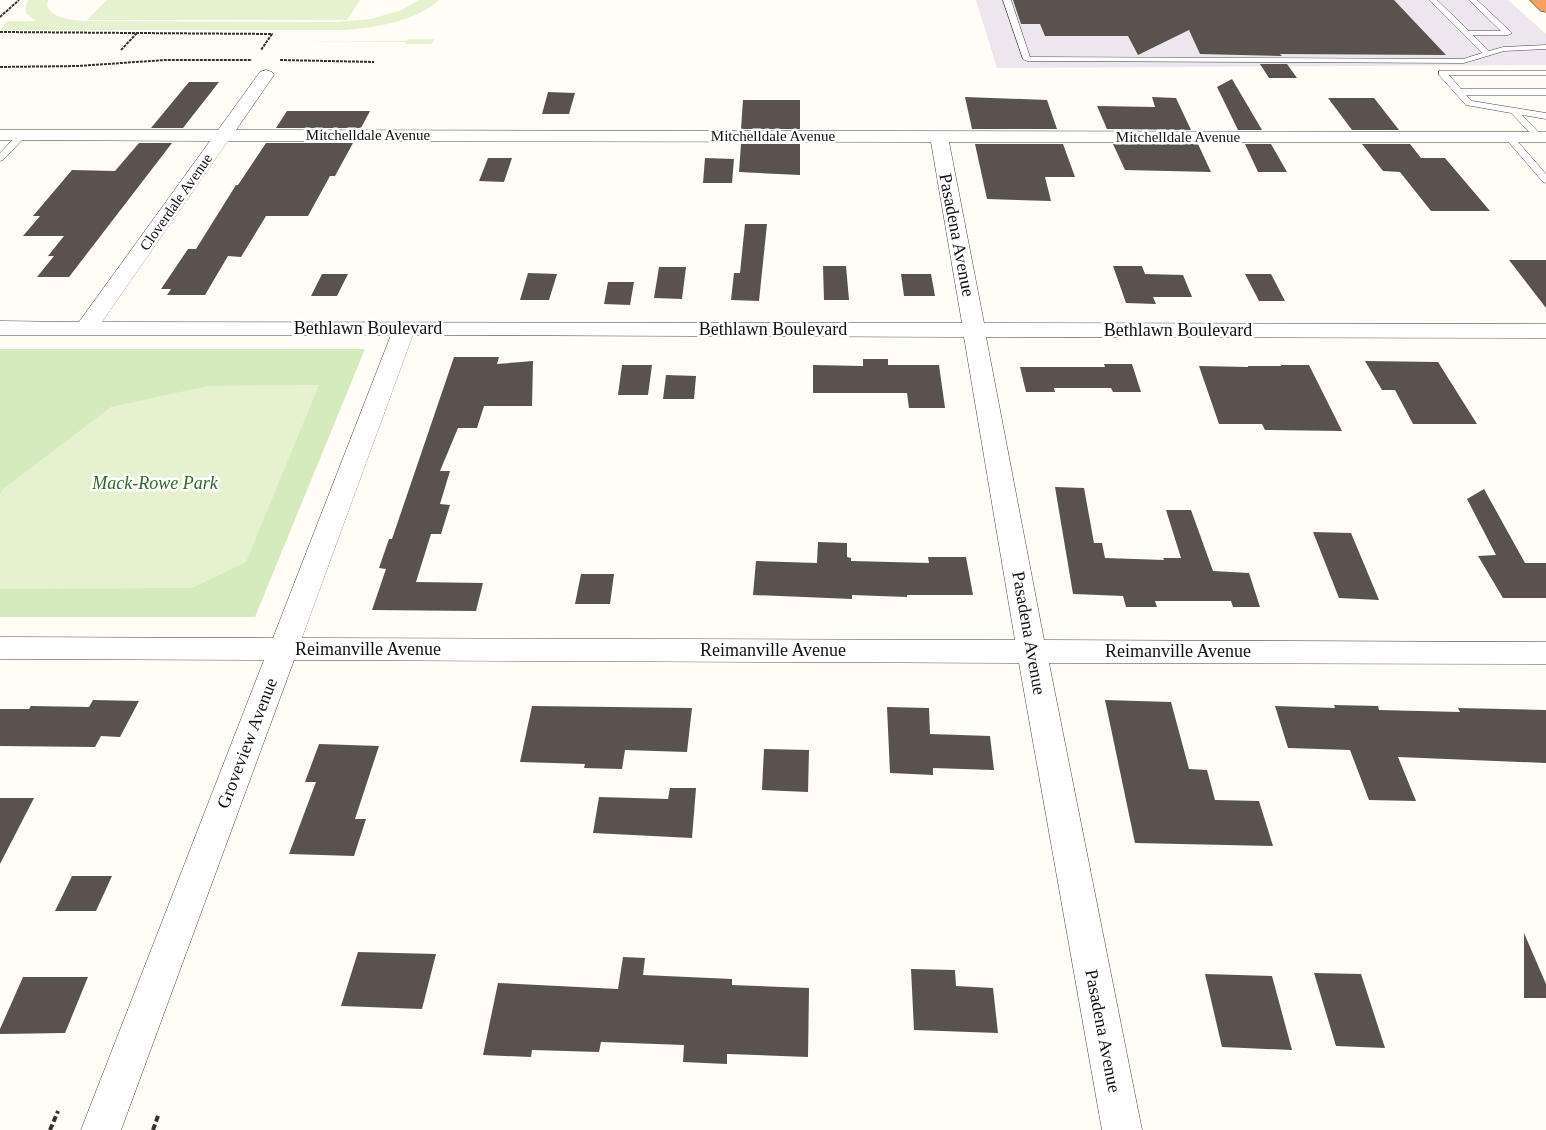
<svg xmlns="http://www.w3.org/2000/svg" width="1546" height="1130" font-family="Georgia,serif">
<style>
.industrial{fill:#eee6ef}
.green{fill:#d5ebbd}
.pitch{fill:#e6f2cf}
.building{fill:#5a524d}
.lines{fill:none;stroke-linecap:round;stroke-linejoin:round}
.lane-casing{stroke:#444;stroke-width:1}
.street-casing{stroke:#444;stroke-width:1}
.highway-casing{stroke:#222;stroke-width:1}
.path-far1{stroke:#333;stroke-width:2;stroke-dasharray:3 1;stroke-linecap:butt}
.path{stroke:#333;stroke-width:4;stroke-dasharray:6 3;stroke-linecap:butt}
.lane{fill:#fff;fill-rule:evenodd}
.street{fill:#fff;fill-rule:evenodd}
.highway{fill:#f5a25d;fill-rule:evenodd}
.labels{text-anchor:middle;stroke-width:5;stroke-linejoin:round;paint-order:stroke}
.far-street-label{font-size:15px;fill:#111;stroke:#fff}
.street-label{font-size:18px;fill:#111;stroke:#fff}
.park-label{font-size:18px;font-style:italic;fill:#2f6b1f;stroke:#fff}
</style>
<rect width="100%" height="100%" fill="#fffdf5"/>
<!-- industrial -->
<path class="industrial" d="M 976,0 L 1508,0 L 1546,34 L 1546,65 L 997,68 Z"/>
<!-- green -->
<path class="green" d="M 0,349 L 365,349 L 255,617 L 0,617 Z"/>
<!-- pitch -->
<g class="pitch">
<path d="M 28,0 L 48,0 L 47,6 C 53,19 72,20 84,21 L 335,22 L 371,19 L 402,10 L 419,0 L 439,0 C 415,22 377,27 345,30 L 0,30 L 7,21 L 36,21 L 27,14 L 25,9 Z"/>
<path d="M 107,0 L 360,0 L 347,20 L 87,20 Z"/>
<path d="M 408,39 L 434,39 L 431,44 L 406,44 L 406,42 L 293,42 L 407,41 Z"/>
<path d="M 319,385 L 246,562 L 192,588 L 0,589 L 0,494 L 3,489 L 111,407 L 208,386 Z"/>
</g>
<!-- building -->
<g class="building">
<path d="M 1013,0 L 1394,0 L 1446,55 L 1280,54 L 1282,56 L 1200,54 L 1189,30 L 1138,55 L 1128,36 L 1045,36 L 1040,24 L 1021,24 Z"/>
<path d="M 1260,64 L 1287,64 L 1297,78 L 1269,78 Z"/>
<path d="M 1232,79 L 1262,130 L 1238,130 L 1217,87 Z"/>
<path d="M 189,82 L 219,82 L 183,128 L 151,128 Z"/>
<path d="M 548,92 L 575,93 L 569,114 L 542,114 Z"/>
<path d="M 965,97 L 1047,100 L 1057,129 L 972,129 Z"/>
<path d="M 1152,97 L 1176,98 L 1191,130 L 1107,129 L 1097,106 L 1155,107 Z"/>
<path d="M 1328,98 L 1374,98 L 1399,130 L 1352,130 Z"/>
<path d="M 743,100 L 800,100 L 800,129 L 741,129 Z"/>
<path d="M 287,111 L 370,111 L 361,128 L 276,128 Z"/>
<path d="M 139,143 L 172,143 L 69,277 L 37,277 L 54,256 L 48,256 L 64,236 L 23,236 L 40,216 L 33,216 L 72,170 L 115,171 Z"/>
<path d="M 266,143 L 353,143 L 335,176 L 330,176 L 308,216 L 266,216 L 241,257 L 228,256 L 205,295 L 167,295 L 171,289 L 161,289 L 188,249 L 196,249 L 236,185 L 238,185 Z"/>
<path d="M 741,144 L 800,144 L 800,175 L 739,172 Z"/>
<path d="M 975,144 L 1063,144 L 1075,177 L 1045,177 L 1051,201 L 987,199 Z"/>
<path d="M 1113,144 L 1198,144 L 1211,172 L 1125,170 Z"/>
<path d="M 1245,144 L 1271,144 L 1287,172 L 1258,172 Z"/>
<path d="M 1362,144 L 1410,144 L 1421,158 L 1445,158 L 1490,211 L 1431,211 L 1400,172 L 1383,171 Z"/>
<path d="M 488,158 L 512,158 L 504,182 L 479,181 Z"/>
<path d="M 705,158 L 734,159 L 732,183 L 703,183 Z"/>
<path d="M 745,224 L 767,224 L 759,301 L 731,300 L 734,273 L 740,273 Z"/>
<path d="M 1509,260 L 1546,260 L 1546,308 Z"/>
<path d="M 823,266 L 846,266 L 849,300 L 824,300 Z"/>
<path d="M 1113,266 L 1142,266 L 1145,274 L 1183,275 L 1192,297 L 1153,297 L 1156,304 L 1126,303 Z"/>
<path d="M 659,267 L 686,267 L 682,299 L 654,298 Z"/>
<path d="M 528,273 L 557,274 L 549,300 L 520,300 Z"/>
<path d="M 322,274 L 348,274 L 337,296 L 311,296 Z"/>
<path d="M 901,274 L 931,274 L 935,296 L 904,296 Z"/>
<path d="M 1245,274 L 1271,274 L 1285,301 L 1259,301 Z"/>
<path d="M 608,282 L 634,282 L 630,305 L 604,304 Z"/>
<path d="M 454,357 L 499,357 L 497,364 L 533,361 L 532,406 L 484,406 L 477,428 L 458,428 L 440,471 L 450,471 L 440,504 L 450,505 L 441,534 L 431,534 L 416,582 L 483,583 L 476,611 L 372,610 L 386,569 L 379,568 L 389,539 L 392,539 Z"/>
<path d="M 863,359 L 888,359 L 888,365 L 939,365 L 945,408 L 909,408 L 907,393 L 813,393 L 813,365 L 863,366 Z"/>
<path d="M 1365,361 L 1438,362 L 1477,424 L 1413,424 L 1395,390 L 1382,390 Z"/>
<path d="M 1104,364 L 1132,364 L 1141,392 L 1113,392 L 1111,388 L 1054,388 L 1055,392 L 1026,392 L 1020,367 L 1105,367 Z"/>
<path d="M 622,365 L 652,365 L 648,395 L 618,395 Z"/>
<path d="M 1281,365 L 1309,365 L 1342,431 L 1265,430 L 1262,424 L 1219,424 L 1199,366 L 1248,367 L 1248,366 L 1281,366 Z"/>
<path d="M 666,375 L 696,376 L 694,399 L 663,399 Z"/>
<path d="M 1055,487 L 1084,488 L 1094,543 L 1102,543 L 1105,558 L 1164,560 L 1163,558 L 1181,558 L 1166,510 L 1191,510 L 1213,571 L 1249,573 L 1260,607 L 1233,607 L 1231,601 L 1155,601 L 1157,607 L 1126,607 L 1123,596 L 1073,594 Z"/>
<path d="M 1484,489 L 1525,563 L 1546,563 L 1546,598 L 1503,598 L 1478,556 L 1496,555 L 1467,499 Z"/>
<path d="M 1313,532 L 1351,533 L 1379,600 L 1339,598 Z"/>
<path d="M 818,542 L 847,543 L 847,557 L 851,558 L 851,561 L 929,563 L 928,557 L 966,557 L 973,595 L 907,595 L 907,597 L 852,595 L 852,599 L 753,595 L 756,561 L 817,563 Z"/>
<path d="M 581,574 L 614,574 L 610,604 L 575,604 Z"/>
<path d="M 93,700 L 139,701 L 120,737 L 101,736 L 95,747 L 0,746 L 0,709 L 29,709 L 31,706 L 89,707 Z"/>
<path d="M 1105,700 L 1171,702 L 1189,769 L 1207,770 L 1215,800 L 1259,801 L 1273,846 L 1135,843 Z"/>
<path d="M 1334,705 L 1378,706 L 1379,710 L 1460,712 L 1458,708 L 1546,710 L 1546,763 L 1398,757 L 1416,801 L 1369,800 L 1350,750 L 1288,748 L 1275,706 L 1335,708 Z"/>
<path d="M 532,706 L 692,708 L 687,752 L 625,750 L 622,769 L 584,768 L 585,764 L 520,762 Z"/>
<path d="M 887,707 L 929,708 L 930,734 L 990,736 L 994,770 L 933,768 L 933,775 L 890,773 Z"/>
<path d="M 319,744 L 379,746 L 355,819 L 366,819 L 354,856 L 289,854 L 316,782 L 305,782 Z"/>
<path d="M 764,749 L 809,750 L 808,792 L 762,790 Z"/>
<path d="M 670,788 L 696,788 L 692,838 L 593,833 L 599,797 L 668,799 Z"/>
<path d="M 0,798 L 34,798 L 0,864 Z"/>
<path d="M 72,876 L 112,876 L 96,911 L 55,911 Z"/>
<path d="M 1524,933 L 1546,984 L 1546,998 L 1524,998 Z"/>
<path d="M 358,952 L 436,954 L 422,1009 L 341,1006 Z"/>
<path d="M 623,957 L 645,958 L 643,975 L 732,979 L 732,985 L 809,988 L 808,1057 L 727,1054 L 727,1064 L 683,1062 L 684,1045 L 601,1042 L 599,1052 L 532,1050 L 531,1057 L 483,1055 L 498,983 L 618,989 Z"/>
<path d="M 911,969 L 955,970 L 956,986 L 993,988 L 998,1033 L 914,1030 Z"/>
<path d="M 1314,973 L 1361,974 L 1385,1048 L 1336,1046 Z"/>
<path d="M 1205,974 L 1272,976 L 1292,1050 L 1222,1047 Z"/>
<path d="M 23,977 L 88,977 L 65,1033 L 0,1034 L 0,1029 Z"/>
</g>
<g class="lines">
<defs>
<g id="lane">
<path d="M 1003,0 L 1011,0 L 1030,57 L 1463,59 L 1482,53 L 1429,0 L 1437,0 L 1469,31 L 1501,31 L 1469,0 L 1477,0 L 1512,33 L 1508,35 L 1473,35 L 1489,51 L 1503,47 L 1546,45 L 1546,49 L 1504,51 L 1464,63 L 1027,61 L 1023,59 Z"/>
<path d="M 1439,71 L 1546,71 L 1546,75 L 1449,75 L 1461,89 L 1546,89 L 1546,95 L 1466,95 L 1472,101 L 1546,113 L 1546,119 L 1522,115 L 1543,137 L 1542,139 L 1536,139 L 1511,113 L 1466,105 L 1439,75 Z"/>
<path d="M 22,132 L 26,135 L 25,137 L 3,160 L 0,161 L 0,153 L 19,133 Z"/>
<path d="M 1509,134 L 1512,135 L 1546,174 L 1546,183 L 1543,182 L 1506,139 L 1506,135 Z"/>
</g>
<path id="street" d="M 266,70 L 272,72 L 274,75 L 236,130 L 1546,132 L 1546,142 L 949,142 L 984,323 L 1546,324 L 1546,338 L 986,337 L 1044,640 L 1546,642 L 1546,664 L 1049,663 L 1142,1130 L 1102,1130 L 1019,663 L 294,660 L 121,1130 L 81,1130 L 264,660 L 0,659 L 0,637 L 273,638 L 391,335 L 0,335 L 0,321 L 79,322 L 210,141 L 0,140 L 0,130 L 218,130 L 260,72 ZM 228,141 L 931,142 L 962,323 L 102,322 ZM 413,335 L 964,337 L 1015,640 L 302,638 Z"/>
<path id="highway" d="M 1530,0 L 1546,0 L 1546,12 L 1541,11 Z"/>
</defs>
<!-- lane casing -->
<use href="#lane" class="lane-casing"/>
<!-- street casing -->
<use href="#street" class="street-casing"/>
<!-- highway casing -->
<use href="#highway" class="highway-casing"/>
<!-- path-far1 -->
<g class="path-far1">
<path d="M 0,17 L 19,0"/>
<path d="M 0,32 L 272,34 L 261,50"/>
<path d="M 121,50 L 137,33"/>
<path d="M 280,60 L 374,62"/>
<path d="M 0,67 L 78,66 L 165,60 L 252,60"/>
</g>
<!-- path -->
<g class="path">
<path d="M 50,1130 L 58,1111"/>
<path d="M 153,1130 L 159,1113"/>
</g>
<!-- lane -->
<use href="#lane" class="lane"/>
<!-- street -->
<use href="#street" class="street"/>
<!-- highway -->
<use href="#highway" class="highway"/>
</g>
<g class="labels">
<!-- far-street labels -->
<g class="far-street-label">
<text x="368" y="140">Mitchelldale Avenue</text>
<text x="773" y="141">Mitchelldale Avenue</text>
<text x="1178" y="142">Mitchelldale Avenue</text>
<text transform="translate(176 202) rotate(-55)" y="5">Cloverdale Avenue</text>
</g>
<!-- street labels -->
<g class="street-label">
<text transform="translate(957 235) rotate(79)" y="6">Pasadena Avenue</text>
<text x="368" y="334">Bethlawn Boulevard</text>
<text x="773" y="335">Bethlawn Boulevard</text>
<text x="1178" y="336">Bethlawn Boulevard</text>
<text transform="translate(1029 633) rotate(80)" y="6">Pasadena Avenue</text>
<text x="368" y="655">Reimanville Avenue</text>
<text x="773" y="656">Reimanville Avenue</text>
<text x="1178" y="657">Reimanville Avenue</text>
<text transform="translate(247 743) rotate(-69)" y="6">Groveview Avenue</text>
<text transform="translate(1103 1031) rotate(79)" y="6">Pasadena Avenue</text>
</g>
<!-- park labels -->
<g class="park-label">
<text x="155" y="489">Mack-Rowe Park</text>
</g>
</g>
</svg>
